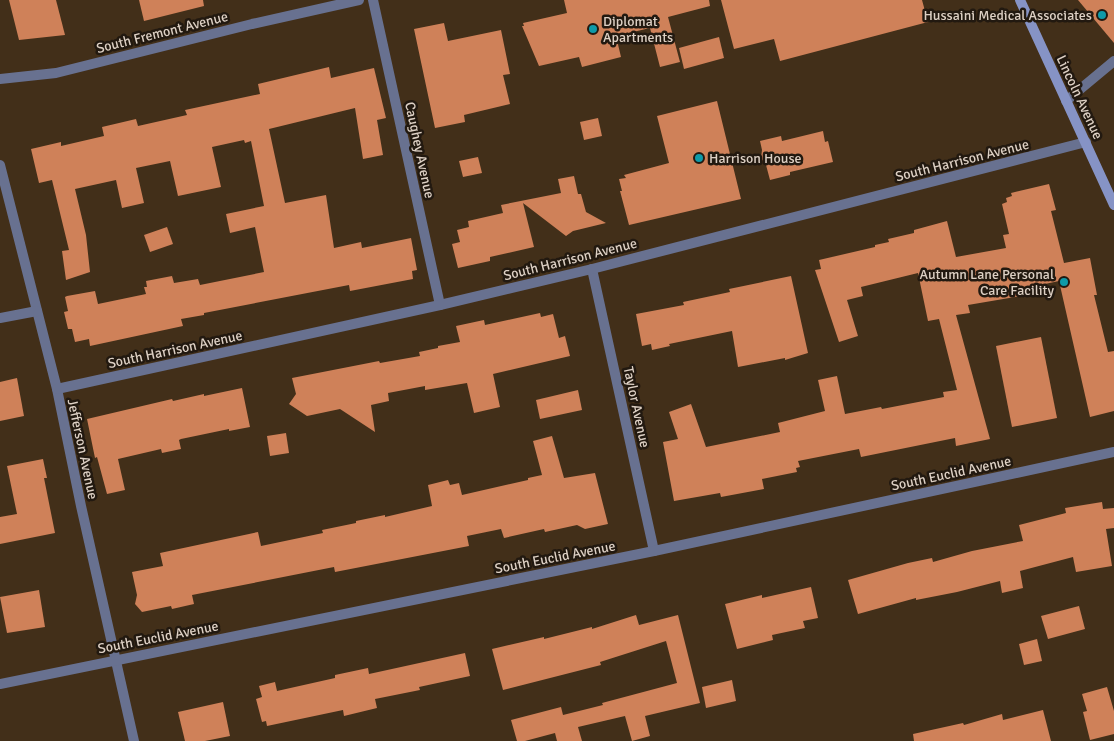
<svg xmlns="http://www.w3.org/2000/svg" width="1114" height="741" font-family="Signika,sans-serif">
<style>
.building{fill:#cf8159}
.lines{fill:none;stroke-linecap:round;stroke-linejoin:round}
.street{stroke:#687190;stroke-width:10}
.secondary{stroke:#8693c5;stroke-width:10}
.culture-dot{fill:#0f9aa8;stroke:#221910;stroke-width:2}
.labels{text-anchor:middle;stroke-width:5;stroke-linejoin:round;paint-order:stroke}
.poi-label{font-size:14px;fill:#ddd0c4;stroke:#221910;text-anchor:end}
.street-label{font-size:14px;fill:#ddd0c4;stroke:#221910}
</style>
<rect width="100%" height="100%" fill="#422f19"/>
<!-- building -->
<g class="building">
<path d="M 9,0 L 56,0 L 65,35 L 19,40 Z"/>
<path d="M 139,0 L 203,0 L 204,6 L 144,21 Z"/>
<path d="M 564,0 L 709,0 L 710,6 L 668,17 L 680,62 L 660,67 L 650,28 L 616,36 L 621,57 L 582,67 L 579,57 L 539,66 L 522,26 L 524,26 L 523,23 L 567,13 Z"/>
<path d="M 721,0 L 922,0 L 928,22 L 780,61 L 774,39 L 734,49 Z"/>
<path d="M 1078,0 L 1114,0 L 1114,43 Z"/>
<path d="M 444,23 L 448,41 L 501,30 L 510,74 L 503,75 L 510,104 L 464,115 L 465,122 L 435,128 L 414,29 Z"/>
<path d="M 719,37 L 724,58 L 684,69 L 679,48 Z"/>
<path d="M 329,67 L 331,78 L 374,68 L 386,118 L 377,120 L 383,155 L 363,159 L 355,108 L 269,129 L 285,203 L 326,195 L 334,248 L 361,242 L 362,248 L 411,238 L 417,270 L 412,271 L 413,279 L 350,291 L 349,285 L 204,313 L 204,315 L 181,319 L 183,326 L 90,346 L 89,339 L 75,342 L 72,329 L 68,329 L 64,312 L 68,311 L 65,297 L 67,296 L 95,291 L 98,304 L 146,294 L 144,287 L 147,287 L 146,281 L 172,276 L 174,283 L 198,279 L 200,285 L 264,272 L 255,227 L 230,233 L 226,214 L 264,206 L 251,141 L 245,143 L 244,140 L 212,147 L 221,187 L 178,196 L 170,161 L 136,168 L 144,203 L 122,208 L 116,180 L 75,189 L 86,235 L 90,272 L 66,280 L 62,251 L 69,250 L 52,180 L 39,183 L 31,149 L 61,142 L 61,146 L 104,136 L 102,127 L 136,119 L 138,126 L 187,115 L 185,110 L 260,94 L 258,84 Z"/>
<path d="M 717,101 L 741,199 L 629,225 L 620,191 L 622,191 L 619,179 L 626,178 L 624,175 L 669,163 L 657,116 Z"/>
<path d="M 598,118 L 602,136 L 584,140 L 580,122 Z"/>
<path d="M 823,131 L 825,142 L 828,141 L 833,162 L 790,172 L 790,175 L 770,180 L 766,165 L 761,158 L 762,150 L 760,141 L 781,136 L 782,141 Z"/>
<path d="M 478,157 L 482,173 L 463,177 L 459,161 Z"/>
<path d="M 574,176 L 578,194 L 581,194 L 586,212 L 606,223 L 573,231 L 566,236 L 523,203 L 534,247 L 490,257 L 490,261 L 458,268 L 452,244 L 460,242 L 457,230 L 469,227 L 468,221 L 503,213 L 501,205 L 561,193 L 558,179 Z"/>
<path d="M 1049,184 L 1056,210 L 1051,211 L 1064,263 L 1090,258 L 1097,295 L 1094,295 L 1108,352 L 1114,351 L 1114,411 L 1090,417 L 1059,281 L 1031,287 L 1032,294 L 968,305 L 970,313 L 956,315 L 990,439 L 956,446 L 955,438 L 861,457 L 859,449 L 798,461 L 800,467 L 796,468 L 797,472 L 762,479 L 764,489 L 721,497 L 720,493 L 674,501 L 663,442 L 678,439 L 669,412 L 691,404 L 706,447 L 780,432 L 778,423 L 825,411 L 818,380 L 837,376 L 845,414 L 881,407 L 882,409 L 944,397 L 943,392 L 957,390 L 939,319 L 928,321 L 918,273 L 861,287 L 863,296 L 847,300 L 858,336 L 839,342 L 815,270 L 821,269 L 819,260 L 875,247 L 875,245 L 889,242 L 888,239 L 914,233 L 914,230 L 947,221 L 956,257 L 1006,248 L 1003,235 L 1009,234 L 1002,204 L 1007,202 L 1006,198 L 1012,196 L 1011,193 Z"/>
<path d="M 167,227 L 173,244 L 150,252 L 144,235 Z"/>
<path d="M 791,276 L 808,353 L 785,360 L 785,358 L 738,367 L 732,331 L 669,344 L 670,346 L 652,350 L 651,344 L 642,346 L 636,314 L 684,305 L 683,302 L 730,292 L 729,289 Z"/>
<path d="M 540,313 L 541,317 L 553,314 L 559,338 L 565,336 L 570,356 L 493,374 L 500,407 L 474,413 L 467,383 L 425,390 L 425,386 L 388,393 L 389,401 L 371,405 L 375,432 L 340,409 L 307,416 L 289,404 L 296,394 L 292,378 L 379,361 L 380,363 L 420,356 L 419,352 L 438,348 L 438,346 L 460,342 L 456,326 L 484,320 L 485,325 Z"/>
<path d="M 1041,337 L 1057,418 L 1012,427 L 996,346 Z"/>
<path d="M 17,378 L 24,416 L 0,421 L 0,382 Z"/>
<path d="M 242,388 L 250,427 L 229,431 L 229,429 L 181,439 L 179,440 L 181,449 L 162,453 L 161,449 L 118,459 L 125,490 L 107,494 L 97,457 L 95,458 L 87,419 L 172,399 L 173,401 L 204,394 L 204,396 Z"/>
<path d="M 578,390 L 582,410 L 540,419 L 536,400 Z"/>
<path d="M 286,433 L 289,453 L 270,456 L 267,436 Z"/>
<path d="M 552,436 L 564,478 L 595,473 L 608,524 L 585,529 L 577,525 L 545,532 L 544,529 L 504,538 L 501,529 L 467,536 L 469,546 L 335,572 L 334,567 L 192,595 L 194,604 L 172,609 L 171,606 L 142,612 L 135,604 L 137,595 L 132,572 L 163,566 L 160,553 L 258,532 L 261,546 L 323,533 L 322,530 L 356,523 L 356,521 L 385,515 L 385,517 L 432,506 L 428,485 L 448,480 L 450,485 L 459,483 L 462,495 L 528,480 L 528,478 L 542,475 L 533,441 Z"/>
<path d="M 43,459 L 47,478 L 44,478 L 55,533 L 0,544 L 0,517 L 17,514 L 7,466 Z"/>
<path d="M 1102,502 L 1103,509 L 1114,508 L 1114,528 L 1106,529 L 1112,566 L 1076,572 L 1073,557 L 1020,571 L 1023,588 L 1002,593 L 1000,581 L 957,592 L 916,600 L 916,598 L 858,614 L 848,580 L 908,563 L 932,558 L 933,562 L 972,551 L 1023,541 L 1019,525 L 1066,513 L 1065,508 Z"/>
<path d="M 811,587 L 818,618 L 803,621 L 805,628 L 772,635 L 773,640 L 737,649 L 725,604 L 762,595 L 762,598 Z"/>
<path d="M 39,590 L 45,627 L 7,633 L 0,597 Z"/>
<path d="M 1079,606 L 1085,629 L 1048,639 L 1041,616 Z"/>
<path d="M 636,615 L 639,625 L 678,615 L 700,703 L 645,716 L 650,736 L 632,741 L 625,716 L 578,727 L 582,741 L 557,741 L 555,733 L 525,741 L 517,741 L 511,720 L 561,707 L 563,715 L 603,705 L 602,703 L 677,683 L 666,641 L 600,662 L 601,665 L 503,690 L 492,649 L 544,637 L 544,639 L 592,627 L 592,629 Z"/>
<path d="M 1037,639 L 1042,661 L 1024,665 L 1019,644 Z"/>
<path d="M 465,653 L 470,676 L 419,687 L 420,690 L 375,699 L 377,708 L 344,716 L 343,710 L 267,726 L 266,721 L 262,722 L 256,699 L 262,697 L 259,686 L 275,682 L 277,691 L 335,678 L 335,675 L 368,668 L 369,674 Z"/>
<path d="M 732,680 L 736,701 L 706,708 L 702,687 Z"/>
<path d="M 1107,687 L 1114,711 L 1114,734 L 1090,740 L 1083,712 L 1087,711 L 1082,694 Z"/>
<path d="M 223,702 L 230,736 L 205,741 L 185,741 L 178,712 Z"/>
<path d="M 1043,710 L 1051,741 L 914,741 L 913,734 L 963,723 L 964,725 L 1002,714 L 1003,720 Z"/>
</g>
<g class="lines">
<!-- street -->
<g class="street">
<path d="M 373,0 L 440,305"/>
<path d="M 0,79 L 56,73 L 252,24 L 359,0"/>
<path d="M 1066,101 L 1114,61"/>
<path d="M 0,165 L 57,389 L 81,506 L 134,741"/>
<path d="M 592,269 L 654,551"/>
<path d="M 0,318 L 37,311"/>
<path d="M 57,389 L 440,305 L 592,269 L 1086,142"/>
<path d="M 0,684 L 654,551 L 1114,452"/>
</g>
<!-- secondary -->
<path class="secondary" d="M 1020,0 L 1114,205"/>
</g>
<!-- markers -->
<g class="culture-dot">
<circle cx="1102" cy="15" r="5"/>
<circle cx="593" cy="29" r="5"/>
<circle cx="699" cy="158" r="5"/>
<circle cx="1064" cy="282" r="5"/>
</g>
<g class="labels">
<!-- poi labels -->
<g class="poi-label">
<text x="1092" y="20">Hussaini Medical Associates</text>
<text x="603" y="26" text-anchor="start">Diplomat<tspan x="603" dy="16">Apartments</tspan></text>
<text x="709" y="163" text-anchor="start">Harrison House</text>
<text x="1054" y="279">Autumn Lane Personal<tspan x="1054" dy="16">Care Facility</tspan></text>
</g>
<!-- street labels -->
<g class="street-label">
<text transform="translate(162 32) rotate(-14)" y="5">South Fremont Avenue</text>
<text transform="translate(1080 97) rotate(65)" y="5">Lincoln Avenue</text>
<text transform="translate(420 150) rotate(78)" y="5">Caughey Avenue</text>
<text transform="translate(962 160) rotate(-14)" y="5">South Harrison Avenue</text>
<text transform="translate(570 259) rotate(-14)" y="5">South Harrison Avenue</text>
<text transform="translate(175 349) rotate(-12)" y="5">South Harrison Avenue</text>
<text transform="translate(637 407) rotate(78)" y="5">Taylor Avenue</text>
<text transform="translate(83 449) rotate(78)" y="5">Jefferson Avenue</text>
<text transform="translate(951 473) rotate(-12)" y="5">South Euclid Avenue</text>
<text transform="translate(555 557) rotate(-11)" y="5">South Euclid Avenue</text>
<text transform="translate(158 637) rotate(-11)" y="5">South Euclid Avenue</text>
</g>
</g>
</svg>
